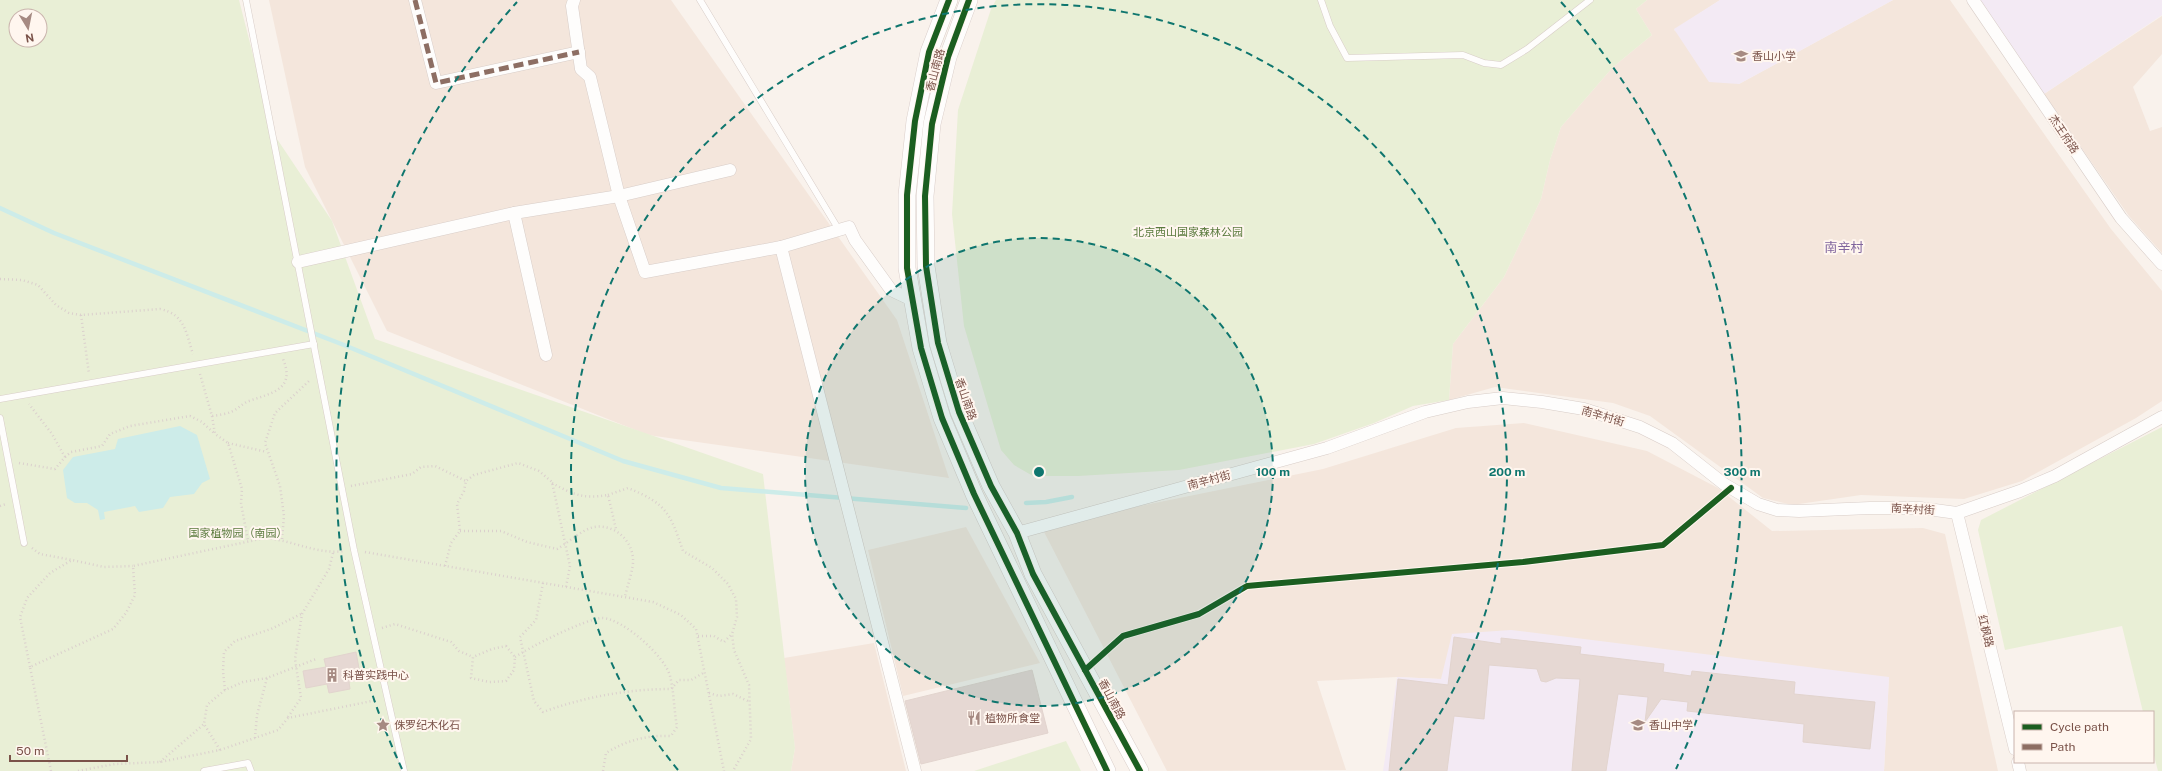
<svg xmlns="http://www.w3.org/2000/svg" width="2162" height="771" font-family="'Public Sans','Noto Sans SC',sans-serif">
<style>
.residential{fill:#f4e6dc}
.education{fill:#f3eaf4}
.green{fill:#e9efd6;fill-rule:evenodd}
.water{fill:#cdece9}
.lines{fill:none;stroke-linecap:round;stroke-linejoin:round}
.stream{stroke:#cdece9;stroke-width:4.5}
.building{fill:#e6d8d3;stroke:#e2d4ce}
.lane-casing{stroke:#d8cdc8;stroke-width:7}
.street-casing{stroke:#d8cdc8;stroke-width:13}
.secondary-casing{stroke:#daceca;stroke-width:18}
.path{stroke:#dbd0cd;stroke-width:2.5;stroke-dasharray:1 3;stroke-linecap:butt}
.lane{stroke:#fefdfc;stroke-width:6}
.street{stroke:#fefdfc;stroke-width:12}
.secondary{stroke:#fefdfc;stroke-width:17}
.quiet{stroke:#8d6e63;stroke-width:5;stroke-dasharray:10 5;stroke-linecap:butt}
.cycleway-casing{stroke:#fff6ef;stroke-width:8}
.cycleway{stroke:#1b5e20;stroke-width:6}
.ring{fill:none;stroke:#0f766e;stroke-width:2;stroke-dasharray:7 5}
.labels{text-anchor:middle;stroke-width:4;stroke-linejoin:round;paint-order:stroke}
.poi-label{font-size:11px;fill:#7a5249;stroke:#fff6ef;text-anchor:start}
.street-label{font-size:11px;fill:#7a5249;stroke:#fff6ef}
.park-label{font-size:11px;fill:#5a7a3d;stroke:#fff6ef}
.quarter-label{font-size:13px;fill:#80659d;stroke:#fff6ef}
.centre{fill:#0f766e;stroke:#fff6ef;stroke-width:2}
.ring-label{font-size:12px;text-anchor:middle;font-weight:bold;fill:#0f766e;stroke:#fff6ef;stroke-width:4;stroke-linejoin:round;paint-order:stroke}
</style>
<rect width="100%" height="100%" fill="#f9f2ec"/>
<!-- residential -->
<g class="residential">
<path d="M 269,0 L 671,0 L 897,320 L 949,478 L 648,435 L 387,331 L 305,167 Z"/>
<path d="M 1647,0 L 1720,0 L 1674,30 L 1739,84 L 1893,0 L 1950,0 L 2111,229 L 2162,291 L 2162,401 L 2136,418 L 2022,481 L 1964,499 L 1861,495 L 1792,505 L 1763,498 L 1650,416 L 1613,403 L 1495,387 L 1449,400 L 1453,344 L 1504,277 L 1541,199 L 1550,160 L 1561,127 L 1613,67 L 1652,35 L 1636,9 Z"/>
<path d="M 2162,16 L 2162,54 L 2133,87 L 2150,131 L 2162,127 L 2162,253 L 2129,216 L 2044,94 Z"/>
<path d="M 1524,423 L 1647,451 L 1718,488 L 1772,531 L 1923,528 L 1945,534 L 1998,771 L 1884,771 L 1889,677 L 1441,679 L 1397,677 L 1317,681 L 1346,770 L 1167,771 L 1041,526 L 1323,469 L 1456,428 Z"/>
<path d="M 966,527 L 1040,663 L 903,696 L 868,550 Z"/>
<path d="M 874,643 L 906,771 L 791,771 L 795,748 L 784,658 Z"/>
</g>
<!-- education -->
<g class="education">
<path d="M 1720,0 L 1893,0 L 1739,84 L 1709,82 L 1674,29 Z"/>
<path d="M 1980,0 L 2162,0 L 2162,15 L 2044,94 Z"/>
<path d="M 1511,630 L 1889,677 L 1884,771 L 1383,771 L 1397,677 L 1441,679 L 1452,634 Z"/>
</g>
<!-- green -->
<g class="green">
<path d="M 0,0 L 239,0 L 273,133 L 332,221 L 375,339 L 763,474 L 795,748 L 791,771 L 0,771 ZM 16,16 L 40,16 L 40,40 L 16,40 Z"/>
<path d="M 996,0 L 1647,0 L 1636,9 L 1652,35 L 1613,67 L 1561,127 L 1550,160 L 1541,199 L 1504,277 L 1453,344 L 1449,400 L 1413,406 L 1374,423 L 1314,444 L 1179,470 L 1078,476 L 1033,476 L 1014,465 L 1001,450 L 964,326 L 952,214 L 958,110 L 991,9 Z"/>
<path d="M 2162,427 L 2162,771 L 2158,771 L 2153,752 L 2153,712 L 2143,712 L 2122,626 L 2005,650 L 1978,530 L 1981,520 Z"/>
<path d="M 1066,741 L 1081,771 L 974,771 Z"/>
</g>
<!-- water -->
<path class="water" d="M 180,426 L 197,435 L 210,479 L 202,483 L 194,494 L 170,497 L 163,508 L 139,512 L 135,506 L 104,512 L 105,519 L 100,520 L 98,510 L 87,503 L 75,503 L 67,498 L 63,470 L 73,457 L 115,449 L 118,439 Z"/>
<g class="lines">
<!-- stream -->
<g class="stream">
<path d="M 0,208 L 54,233 L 344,345 L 623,461 L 721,488 L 966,508"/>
<path d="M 1026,503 L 1046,502 L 1072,497"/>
</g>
</g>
<!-- building -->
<g class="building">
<path d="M 1454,637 L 1501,644 L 1501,638 L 1581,647 L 1580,654 L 1664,664 L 1663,672 L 1691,676 L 1692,671 L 1795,682 L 1794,694 L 1875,702 L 1870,749 L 1803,742 L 1804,724 L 1687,711 L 1688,702 L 1661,699 L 1645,722 L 1648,697 L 1618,694 L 1606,771 L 1572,771 L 1580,679 L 1556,678 L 1546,682 L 1541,681 L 1537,669 L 1489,665 L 1484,719 L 1454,716 L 1447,771 L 1389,771 L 1398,679 L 1448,685 Z"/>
<path d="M 356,652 L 361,679 L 349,682 L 350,689 L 329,693 L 327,684 L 306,688 L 303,671 L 326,667 L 324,659 Z"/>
<path d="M 1032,670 L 1048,733 L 921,764 L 905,701 Z"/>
</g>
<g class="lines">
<defs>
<g id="lane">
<path d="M 246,0 L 354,550 L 404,771"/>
<path d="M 700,0 L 839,230"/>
<path d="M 1321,0 L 1330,26 L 1347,58 L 1463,55 L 1484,63 L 1501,65 L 1527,49 L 1590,0"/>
<path d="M 0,399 L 314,344"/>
<path d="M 0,418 L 24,543"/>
<path d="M 204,771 L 248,763 L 251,771"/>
</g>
<g id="street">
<path d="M 415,0 L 436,83 L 579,52"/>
<path d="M 574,0 L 572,6 L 581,69 L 590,77 L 619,196 L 645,272 L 781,247 L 849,227 L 855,240 L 891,290 L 912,300"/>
<path d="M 1973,0 L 2121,218 L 2162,264"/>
<path d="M 514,213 L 546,355"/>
<path d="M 781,247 L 915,771"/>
<path d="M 298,262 L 514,213 L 619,196 L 730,170"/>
<path d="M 1957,513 L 2015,749"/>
<path d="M 1017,533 L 1327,448 L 1425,412 L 1468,402 L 1503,398 L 1542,402 L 1584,409 L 1640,427 L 1672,443 L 1724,484 L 1758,504 L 1777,510 L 1799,511 L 1870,508 L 1920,508 L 1957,513 L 2020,491 L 2055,476 L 2162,417"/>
<path d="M 2018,762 L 2020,771"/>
</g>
<g id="secondary">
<path d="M 949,0 L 929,52 L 915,121 L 907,195 L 907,268 L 921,348 L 942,418 L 974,494 L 1107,771"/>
<path d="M 969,0 L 948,57 L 932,124 L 925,196 L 926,266 L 938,343 L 959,412 L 991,486 L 1017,533 L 1033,574 L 1140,771"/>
</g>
</defs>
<!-- lane casing -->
<use href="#lane" class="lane-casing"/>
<!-- street casing -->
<use href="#street" class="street-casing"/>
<!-- secondary casing -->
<use href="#secondary" class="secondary-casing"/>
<!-- path -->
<g class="path">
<path d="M 0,279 L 22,280 L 38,285 L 56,305 L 69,313 L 81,315 L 160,309 C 185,314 186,333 193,354"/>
<path d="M 81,315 L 89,374"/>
<path d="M 200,374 L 212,416 C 219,415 227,414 233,411 C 239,408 243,403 249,401 C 271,393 296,390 283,359"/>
<path d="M 212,416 L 215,434 L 228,443 L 232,456 L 242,489 L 241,503 L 248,541"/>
<path d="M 228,443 L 267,452"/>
<path d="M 65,457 L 71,452 L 102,446 L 110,434 L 130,426 L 190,416 L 202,422 L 215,434"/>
<path d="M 19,463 L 55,469 L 65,457 L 52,434 L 29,404"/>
<path d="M 552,483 C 574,495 583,499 608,495 L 616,529"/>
<path d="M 351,486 L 412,474 L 421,467 L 435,466 L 466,481"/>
<path d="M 608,495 L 628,488 C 667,504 670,513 683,551 L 712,568 L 728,584 L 736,599 L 737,617 L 732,634 L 734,650 L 749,685 L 751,739 L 733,771"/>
<path d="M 0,506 L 6,504"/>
<path d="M 460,531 L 501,531 L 527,542 L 557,549 C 568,543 581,530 594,527 C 613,524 631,538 633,558 C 634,569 627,586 625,597"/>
<path d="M 282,539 L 284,516 L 280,486 L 265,443 L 275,413 L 310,380"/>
<path d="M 32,548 L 40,554 L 72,560"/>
<path d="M 365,552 L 653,602 L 681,615 L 696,629 L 724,771"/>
<path d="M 445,566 L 451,543 L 460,531 L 457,504 L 464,491 L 466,481 L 474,475 L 518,463 L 539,471 L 552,482 L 570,566 L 566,587"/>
<path d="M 543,583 L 536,620 L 520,637 L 534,701 L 543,712 C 584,697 628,689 671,689 L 679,680 L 691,680 L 705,672"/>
<path d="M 382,628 L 395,624 L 451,642 L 459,651 L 473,657"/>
<path d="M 698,636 L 714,636 L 724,642 L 732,634"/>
<path d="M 506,646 L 515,657 L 514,670 L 506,681 L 489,682 L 471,678 L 473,657 L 492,649 Z"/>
<path d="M 515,657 C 530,647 585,619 602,618 C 622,618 665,656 670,676 C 674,692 674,710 677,727 L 671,736 C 647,735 627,740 606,753 L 603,771"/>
<path d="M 30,667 L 20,617 L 27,598 L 50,573 L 72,560 L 104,567 L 133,566"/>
<path d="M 225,690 L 223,671 L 224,652 L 235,641 L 271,629 L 301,614"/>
<path d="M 709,693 L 719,696 L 733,694 L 750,702"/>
<path d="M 288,717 L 301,698 L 295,659 L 302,614 L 329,569 L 333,553"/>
<path d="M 255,738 L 257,715 L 267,678 L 316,659"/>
<path d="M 220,750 L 204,724 L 207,705 L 225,690 L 243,682 L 267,678"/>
<path d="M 160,762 L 204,724"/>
<path d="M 51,771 L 30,667 L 113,629 L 126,613 L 135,595 L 133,566 L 265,538 C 292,540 318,555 344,551"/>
<path d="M 78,771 L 115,764 L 160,762 L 220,750 L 278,730 L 288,718 L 377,700"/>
</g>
<!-- lane -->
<use href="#lane" class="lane"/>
<!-- street -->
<use href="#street" class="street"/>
<!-- secondary -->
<use href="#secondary" class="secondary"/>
<!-- quiet -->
<path class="quiet" d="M 415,0 L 436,83 L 579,52"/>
<defs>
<g id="cycleway">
<path d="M 949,0 L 929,52 L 915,121 L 907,195 L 907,268 L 921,348 L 942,418 L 974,494 L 1107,771"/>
<path d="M 969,0 L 948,57 L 932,124 L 925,196 L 926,266 L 938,343 L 959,412 L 991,486 L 1017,533 L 1033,574 L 1140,771"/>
<path d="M 1085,670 L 1123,636 L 1199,614 L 1247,586 L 1523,562 L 1663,545 L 1731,488"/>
</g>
</defs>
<!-- cycleway casing -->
<use href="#cycleway" class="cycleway-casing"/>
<!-- cycleway -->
<use href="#cycleway" class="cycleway"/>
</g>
<!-- distance rings -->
<circle cx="1039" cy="472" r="234" fill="#0f766e" fill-opacity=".12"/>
<g class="ring">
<circle cx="1039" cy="472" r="234"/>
<path d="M678 770A468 468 0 1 1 1400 770"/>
<path d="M402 769A703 703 0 0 1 517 2M1561 2A703 703 0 0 1 1676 769"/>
</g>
<!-- icons -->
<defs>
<symbol id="school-bare" viewBox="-9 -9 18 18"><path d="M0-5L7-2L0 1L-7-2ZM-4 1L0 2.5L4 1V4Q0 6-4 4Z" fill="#a68a82" stroke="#fff6ef" stroke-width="2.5" paint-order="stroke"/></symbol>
<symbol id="building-bare" viewBox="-9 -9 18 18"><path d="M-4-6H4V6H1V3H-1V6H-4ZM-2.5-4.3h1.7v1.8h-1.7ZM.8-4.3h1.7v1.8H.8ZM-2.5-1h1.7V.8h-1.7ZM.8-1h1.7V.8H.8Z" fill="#a68a82" stroke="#fff6ef" stroke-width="2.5" paint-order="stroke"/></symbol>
<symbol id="restaurant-bare" viewBox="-9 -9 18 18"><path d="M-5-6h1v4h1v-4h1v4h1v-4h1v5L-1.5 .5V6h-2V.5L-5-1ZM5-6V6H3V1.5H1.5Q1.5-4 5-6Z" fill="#a68a82" stroke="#fff6ef" stroke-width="2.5" paint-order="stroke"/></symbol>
<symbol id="sight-bare" viewBox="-9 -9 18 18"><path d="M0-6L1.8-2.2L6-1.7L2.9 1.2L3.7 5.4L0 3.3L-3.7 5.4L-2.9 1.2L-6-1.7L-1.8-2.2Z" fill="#a68a82" stroke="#fff6ef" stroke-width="2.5" paint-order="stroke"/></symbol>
</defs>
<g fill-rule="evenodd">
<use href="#school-bare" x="1731" y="46" width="20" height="20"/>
<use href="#building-bare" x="322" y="665" width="20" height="20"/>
<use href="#restaurant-bare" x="964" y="708" width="20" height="20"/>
<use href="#sight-bare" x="373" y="715" width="20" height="20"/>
<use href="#school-bare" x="1628" y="715" width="20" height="20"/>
</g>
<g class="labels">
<!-- poi labels -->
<g class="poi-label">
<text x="1752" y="60">香山小学</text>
<text x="343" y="679">科普实践中心</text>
<text x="985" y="722">植物所食堂</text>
<text x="394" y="729">侏罗纪木化石</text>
<text x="1649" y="729">香山中学</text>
</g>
<!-- street labels -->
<g class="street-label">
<text transform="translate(935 70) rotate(-75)" y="4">香山南路</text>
<text transform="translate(2064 134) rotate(56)" y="4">杰王府路</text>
<text transform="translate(966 399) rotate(71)" y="4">香山南路</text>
<text transform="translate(1603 416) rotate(16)" y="4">南辛村街</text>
<text transform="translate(1209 480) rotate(-15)" y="4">南辛村街</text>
<text transform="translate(1913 509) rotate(3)" y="4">南辛村街</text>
<text transform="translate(1986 631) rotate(76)" y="4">红枫路</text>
<text transform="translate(1112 699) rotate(62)" y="4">香山南路</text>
</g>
<!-- park labels -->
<g class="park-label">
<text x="1188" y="236">北京西山国家森林公园</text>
<text x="238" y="537">国家植物园（南园）</text>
</g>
<!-- quarter labels -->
<g class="quarter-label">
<text x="1844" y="252">南辛村</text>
</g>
</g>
<circle cx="1039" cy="472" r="6" class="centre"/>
<g class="ring-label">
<text x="1273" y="476">100 m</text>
<text x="1507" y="476">200 m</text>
<text x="1742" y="476">300 m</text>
</g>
<!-- legend -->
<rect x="2014" y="711" width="140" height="52" fill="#fff6ef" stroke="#cab4ad"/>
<rect x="2022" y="724" width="20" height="6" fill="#1b5e20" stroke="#cab4ad"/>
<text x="2050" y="731" font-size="12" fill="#7a5249">Cycle path</text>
<rect x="2022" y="744" width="20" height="6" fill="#8d6e63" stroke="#cab4ad"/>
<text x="2050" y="751" font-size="12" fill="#7a5249">Path</text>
<!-- north arrow -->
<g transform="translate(28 28) rotate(170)"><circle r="19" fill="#fff6ef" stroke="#cab4ad"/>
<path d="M0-3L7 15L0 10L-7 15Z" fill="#a68a82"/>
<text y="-6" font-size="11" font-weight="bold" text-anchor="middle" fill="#7a5249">N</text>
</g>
<!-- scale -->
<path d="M10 755v6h117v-6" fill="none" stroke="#7a5249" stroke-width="2"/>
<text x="16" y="755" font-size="12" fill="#7a5249" stroke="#fff6ef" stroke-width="3" paint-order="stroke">50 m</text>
</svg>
